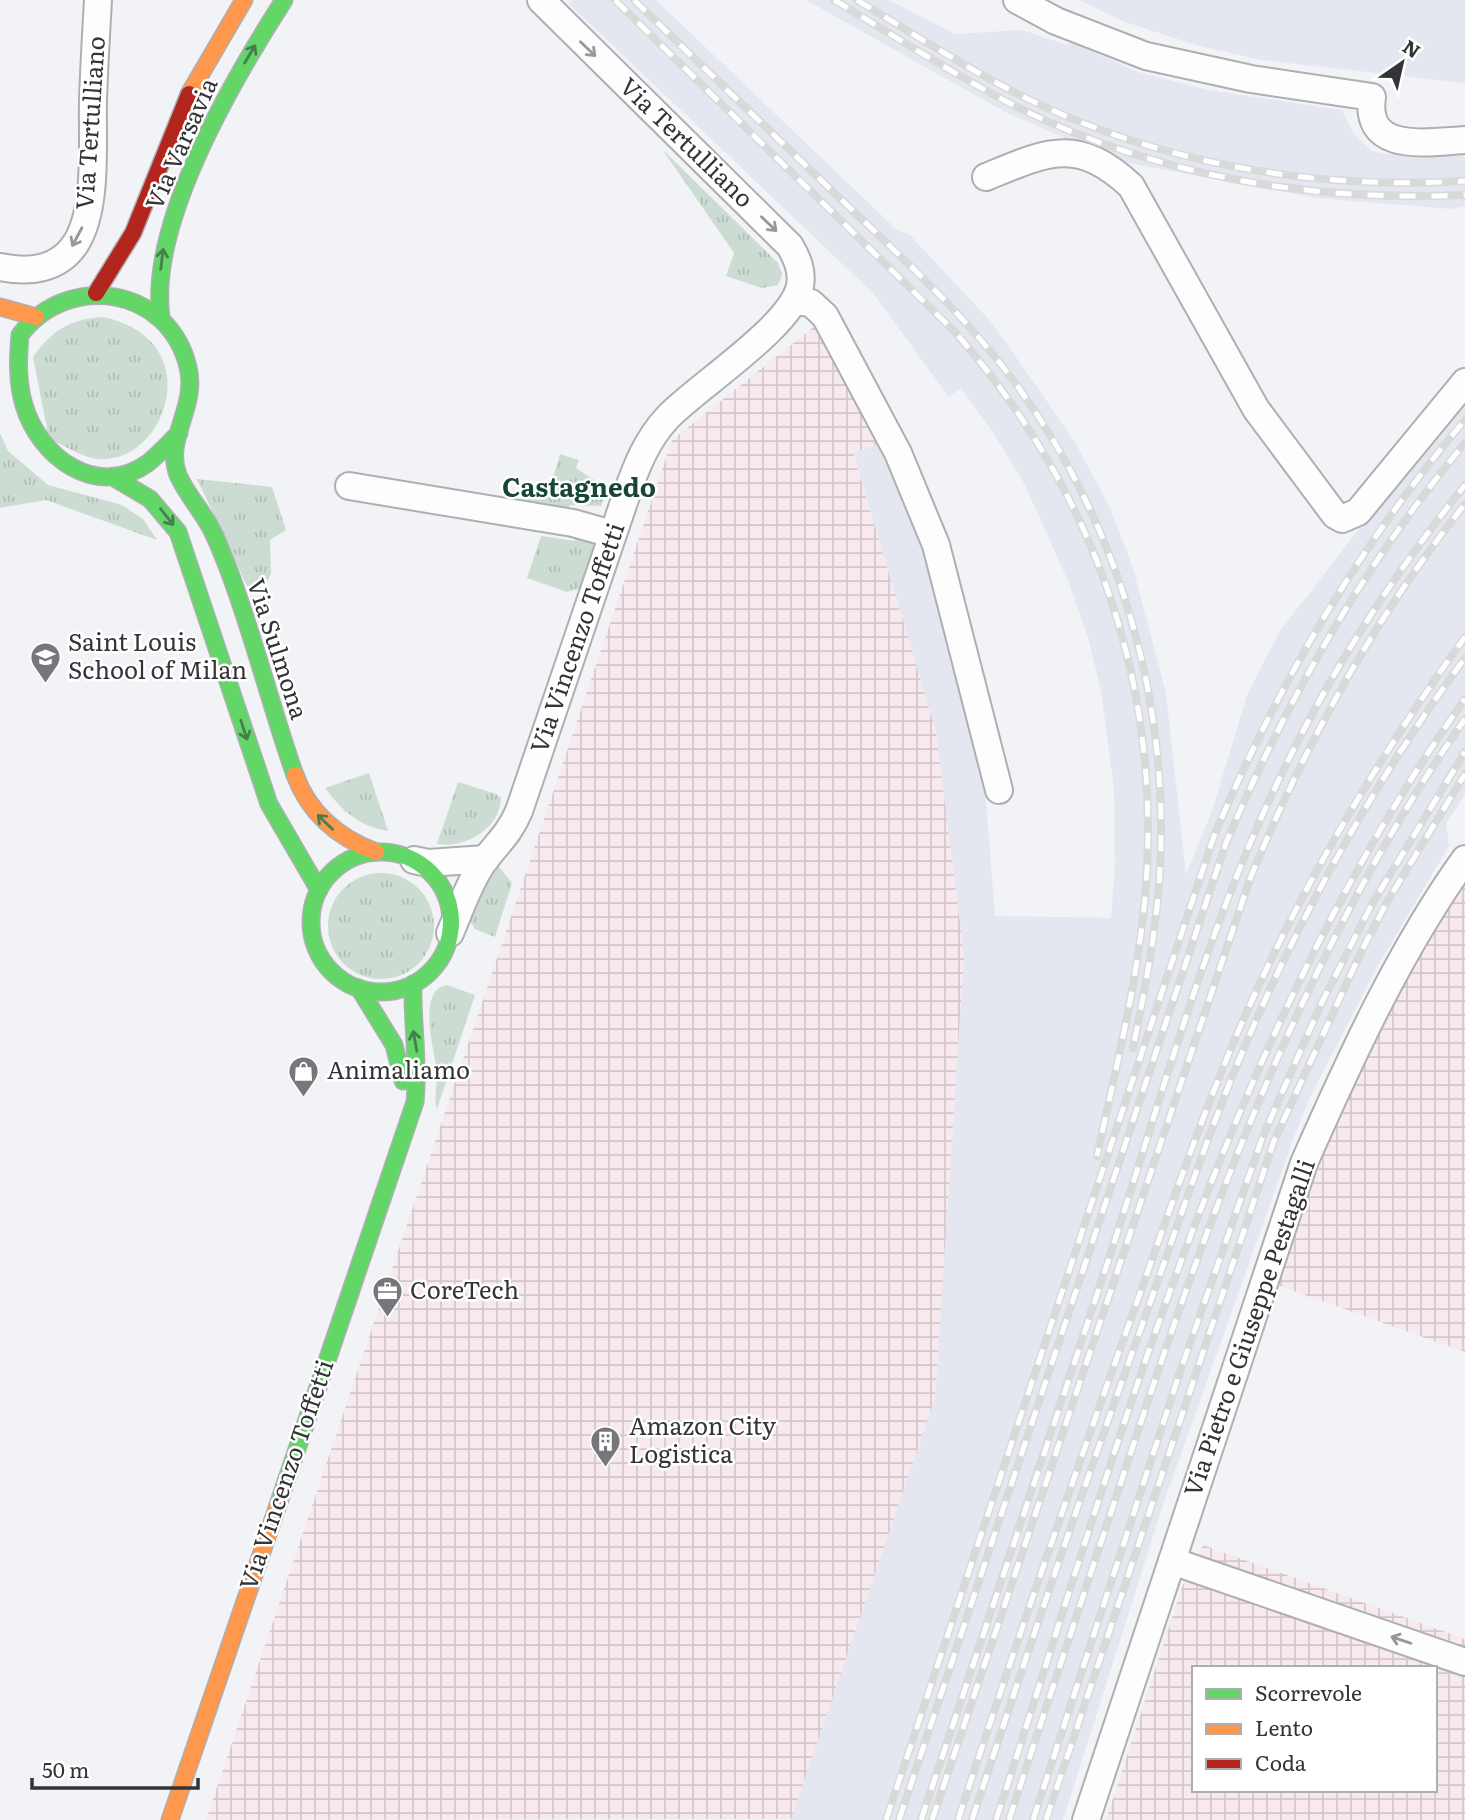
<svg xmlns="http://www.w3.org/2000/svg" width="1465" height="1820" font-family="Literata,serif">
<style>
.built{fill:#e4e7f0}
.industrial{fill:url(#industrial-grid);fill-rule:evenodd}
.grass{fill:url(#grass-tufts)}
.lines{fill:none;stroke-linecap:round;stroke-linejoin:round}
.street-casing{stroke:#aeafb1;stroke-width:30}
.fast-casing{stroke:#aeafb1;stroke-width:19}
.slow-casing{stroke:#aeafb1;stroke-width:19}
.jam-casing{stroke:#aeafb1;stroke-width:19}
.street{stroke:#fdfdfe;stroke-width:26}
.fast{stroke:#63d668;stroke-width:16}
.slow{stroke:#ff974d;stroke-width:16}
.jam{stroke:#b3261e;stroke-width:16}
.rail-casing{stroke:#d8d9d9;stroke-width:8}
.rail{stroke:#fff;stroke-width:5;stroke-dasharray:16;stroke-linecap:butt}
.oneway{stroke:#98989a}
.oneway2{stroke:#497d4d}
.labels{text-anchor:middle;stroke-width:5;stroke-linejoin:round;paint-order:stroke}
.street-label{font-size:24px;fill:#333437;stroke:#fff}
.poi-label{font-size:24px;fill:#333437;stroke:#fff;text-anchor:start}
.neighbourhood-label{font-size:26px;font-weight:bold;fill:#164635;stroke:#fff}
</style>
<defs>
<pattern id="industrial-grid" width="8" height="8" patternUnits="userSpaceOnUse" patternTransform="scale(1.75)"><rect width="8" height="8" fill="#f7e9ee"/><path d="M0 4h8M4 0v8" fill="none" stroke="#d4c8cd"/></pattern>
<pattern id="grass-tufts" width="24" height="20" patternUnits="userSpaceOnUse" patternTransform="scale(1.75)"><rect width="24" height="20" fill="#ccdcd3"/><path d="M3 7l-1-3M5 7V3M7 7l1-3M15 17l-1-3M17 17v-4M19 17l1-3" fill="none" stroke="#b0bdb6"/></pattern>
</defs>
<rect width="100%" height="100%" fill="#f2f3f6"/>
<!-- built -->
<g class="built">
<path d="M 573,0 L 656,0 L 897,230 L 910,235 L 992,323 L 1033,381 L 1076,444 L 1110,508 L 1133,568 L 1166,693 L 1186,875 L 1213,808 L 1247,695 L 1280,631 L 1423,446 L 1465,399 L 1465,795 L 1446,823 L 1449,846 L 1381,960 L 1311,1095 L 1294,1137 L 1165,1499 L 1063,1820 L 790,1820 L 935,1398 L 964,956 L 936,732 L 853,452 L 877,445 L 930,557 L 985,787 L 995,916 L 1111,918 L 1115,864 L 1114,788 L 1101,691 L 1089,641 L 1069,583 L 1025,485 L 994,434 L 961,388 L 949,397 L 872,292 L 569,4 Z"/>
<path d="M 806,0 L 889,0 L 955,34 L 1022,30 L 1067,45 L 1070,42 L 1138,72 L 1208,90 L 1342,110 L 1354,134 L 1372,151 L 1386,154 L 1465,151 L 1465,206 L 1451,209 L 1317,198 L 1118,161 L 1007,113 Z"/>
<path d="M 1079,0 L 1465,0 L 1465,83 L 1262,60 L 1199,46 L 1122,21 Z"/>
</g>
<!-- industrial -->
<g class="industrial">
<path d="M 816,325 L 877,445 L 853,453 L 936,732 L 964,956 L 935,1398 L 791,1819 L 206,1820 L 672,440 Z"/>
<path d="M 1465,873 L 1465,1352 L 1274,1284 L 1312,1167 L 1424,937 Z"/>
<path d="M 1203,1545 L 1465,1639 L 1465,1820 L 1106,1820 L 1182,1587 ZM 1194,1668 L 1435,1668 L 1435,1790 L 1194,1790 Z"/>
</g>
<!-- grass -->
<g class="grass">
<path d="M 662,149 L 778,263 L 782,275 L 778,285 L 762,288 L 726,276 L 734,253 Z"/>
<path d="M 103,317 C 216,341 161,478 88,457 C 75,453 62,444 49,439 L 33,357 C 52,330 70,319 103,317 Z"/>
<path d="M 0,433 L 8,451 L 48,485 L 122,505 L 143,519 L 157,540 L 46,500 L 0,508 Z"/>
<path d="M 560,454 L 579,460 L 576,468 L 597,482 L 605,495 L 601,506 L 570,505 L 568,512 L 509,503 C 549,493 549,493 560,454 Z"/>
<path d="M 197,479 L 272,487 L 286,530 L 270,540 L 271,574 L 267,582 L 247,586 Z"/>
<path d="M 576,533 L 592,541 L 594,547 L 580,588 L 567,592 L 527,578 L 541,536 L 575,541 Z"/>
<path d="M 369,773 L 388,831 C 359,826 342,811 325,788 Z"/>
<path d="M 458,782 L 496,794 L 501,798 C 500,829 464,849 437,844 Z"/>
<path d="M 499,867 L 512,883 L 495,937 L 475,929 L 469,919 L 486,883 Z"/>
<circle cx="381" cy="926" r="53"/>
<path d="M 447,985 L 475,995 L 437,1109 C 433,1100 438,1083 437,1071 C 435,1053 416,990 447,985 Z"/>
</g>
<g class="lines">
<defs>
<g id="street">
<path d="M 1017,0 L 1056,21 L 1146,56 L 1251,79 L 1372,97 C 1364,154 1427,142 1465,140"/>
<path d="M 986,177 C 1047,152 1077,136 1131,186 L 1256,409 L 1335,515 L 1342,519 L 1358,512 L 1465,382"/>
<path d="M 0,267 C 28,273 59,270 76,243 C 98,208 92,142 93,101 C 94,68 96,34 98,0"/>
<path d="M 795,301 L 811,303 L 825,316 L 898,453 L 936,545 L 999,790"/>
<path d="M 349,486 L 573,523 L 612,534"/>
<path d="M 414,860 L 428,863 L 486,859"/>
<path d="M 450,933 C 460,910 468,885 482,864 C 496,844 509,835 519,811 L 626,496 C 636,467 647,439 668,417 C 699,385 791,327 800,286 C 803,271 797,258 790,246 L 541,0"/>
<path d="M 1172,1561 L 1465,1662"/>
<path d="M 1086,1820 L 1304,1163 C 1350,1059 1399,951 1465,859"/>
</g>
<g id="fast">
<path d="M 161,317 C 148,223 234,78 284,0"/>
<path d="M 179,433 C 169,443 159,454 148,463 C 97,500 39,457 24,405 C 17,381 18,359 20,335 C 68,271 169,287 188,367 C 198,407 164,439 178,475 C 185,491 197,505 206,520 C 215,533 220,549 226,563 C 253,632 270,705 295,775"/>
<path d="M 113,477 L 150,499 L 178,532 L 269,804 L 319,890"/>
<circle cx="381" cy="922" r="70"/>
<path d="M 359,988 L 394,1045 L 403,1081"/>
<path d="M 278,1505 L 415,1102 C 419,1062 412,1024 413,984"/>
</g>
<g id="slow">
<path d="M 189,94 L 244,0"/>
<path d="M 0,307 L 36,317"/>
<path d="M 295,775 C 309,813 339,838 376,852"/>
<path d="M 170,1820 L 278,1505"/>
</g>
<path id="jam" d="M 96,293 L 133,233 L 189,94"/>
</defs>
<!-- street casing -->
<use href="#street" class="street-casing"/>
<!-- fast casing -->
<use href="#fast" class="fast-casing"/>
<!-- slow casing -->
<use href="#slow" class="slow-casing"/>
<!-- jam casing -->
<use href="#jam" class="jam-casing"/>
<!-- street -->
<use href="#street" class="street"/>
<!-- fast -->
<use href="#fast" class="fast"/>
<!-- slow -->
<use href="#slow" class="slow"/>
<!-- jam -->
<use href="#jam" class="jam"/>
<defs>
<g id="rail">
<path d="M 615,0 L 954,331 C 1088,483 1157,667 1147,869 C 1142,966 1117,1062 1097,1156"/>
<path d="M 634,0 C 705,69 777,138 849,207 C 910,265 974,324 1023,394 C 1120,531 1169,701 1160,869 C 1157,929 1145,989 1133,1048"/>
<path d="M 834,0 C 895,36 954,75 1017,107 C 1156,176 1311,202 1465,195"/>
<path d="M 857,0 C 912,33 966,68 1022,96 C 1159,164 1314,190 1465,181"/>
<path d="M 886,1820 L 1214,836 C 1278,684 1358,546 1465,420"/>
<path d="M 899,1820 L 1226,843 C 1287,699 1364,564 1465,443"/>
<path d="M 921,1820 C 985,1629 1050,1438 1113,1246 C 1165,1086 1210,919 1285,767 C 1334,666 1395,572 1465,485"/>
<path d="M 932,1820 L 1250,879 C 1305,744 1374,618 1465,504"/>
<path d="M 958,1820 C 1011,1658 1067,1496 1125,1335 C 1163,1231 1197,1126 1241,1025 C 1301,887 1377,759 1465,637"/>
<path d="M 972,1820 C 1027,1653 1084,1486 1144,1320 C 1179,1222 1211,1123 1253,1027 C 1310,897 1381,772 1465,658"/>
<path d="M 996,1820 C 1122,1436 1228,1032 1465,699"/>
<path d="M 1009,1820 C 1049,1698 1090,1576 1130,1455 C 1215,1197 1308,943 1465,719"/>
<path d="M 1033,1820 L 1180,1372 L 1263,1136 L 1322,1002 L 1372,904 L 1465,752"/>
<path d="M 1046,1820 L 1274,1141 L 1362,950 L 1387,902 L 1465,774"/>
</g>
</defs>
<!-- rail casing -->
<use href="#rail" class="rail-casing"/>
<!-- rail -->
<use href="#rail" class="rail"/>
</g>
<!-- one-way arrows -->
<defs><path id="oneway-shaft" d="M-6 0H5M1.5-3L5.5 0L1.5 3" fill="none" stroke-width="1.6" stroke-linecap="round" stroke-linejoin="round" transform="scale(1.75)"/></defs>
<g class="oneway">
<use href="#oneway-shaft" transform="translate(588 49) rotate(44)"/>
<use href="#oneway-shaft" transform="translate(769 224) rotate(44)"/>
<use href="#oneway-shaft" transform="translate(77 237) rotate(118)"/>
<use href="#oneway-shaft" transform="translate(1401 1640) rotate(-161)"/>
</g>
<g class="oneway2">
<use href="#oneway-shaft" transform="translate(250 54) rotate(-59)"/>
<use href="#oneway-shaft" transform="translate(162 259) rotate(-83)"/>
<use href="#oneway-shaft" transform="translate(167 517) rotate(52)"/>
<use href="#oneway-shaft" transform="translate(244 730) rotate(72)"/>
<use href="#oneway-shaft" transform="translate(325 822) rotate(-136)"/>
<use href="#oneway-shaft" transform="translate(415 1041) rotate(-100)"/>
</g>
<!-- icons -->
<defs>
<symbol id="school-pin" viewBox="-11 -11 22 30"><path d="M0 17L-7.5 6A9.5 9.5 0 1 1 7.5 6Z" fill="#76777a" stroke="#fff"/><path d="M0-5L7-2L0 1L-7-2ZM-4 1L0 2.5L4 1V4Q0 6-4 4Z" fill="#fff"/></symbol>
<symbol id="shop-pin" viewBox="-11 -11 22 30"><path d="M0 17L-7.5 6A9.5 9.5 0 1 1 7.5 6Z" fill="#76777a" stroke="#fff"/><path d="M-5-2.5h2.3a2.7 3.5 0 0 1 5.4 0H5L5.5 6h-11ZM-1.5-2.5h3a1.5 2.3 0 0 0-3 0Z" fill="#fff"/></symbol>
<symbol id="office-pin" viewBox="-11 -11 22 30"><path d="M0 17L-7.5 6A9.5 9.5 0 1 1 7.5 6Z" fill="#76777a" stroke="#fff"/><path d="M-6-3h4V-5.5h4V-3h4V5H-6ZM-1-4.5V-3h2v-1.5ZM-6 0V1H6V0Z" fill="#fff"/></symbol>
<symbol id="building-pin" viewBox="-11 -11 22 30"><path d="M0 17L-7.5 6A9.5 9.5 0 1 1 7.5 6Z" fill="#76777a" stroke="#fff"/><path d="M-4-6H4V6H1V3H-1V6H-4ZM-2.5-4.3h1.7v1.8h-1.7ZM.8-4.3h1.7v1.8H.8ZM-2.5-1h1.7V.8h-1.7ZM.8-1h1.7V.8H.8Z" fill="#fff"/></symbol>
</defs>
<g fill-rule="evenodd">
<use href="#school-pin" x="28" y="640" width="35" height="47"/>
<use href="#shop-pin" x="286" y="1054" width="35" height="47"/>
<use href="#office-pin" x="370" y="1274" width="35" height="47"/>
<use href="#building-pin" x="588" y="1424" width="35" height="47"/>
</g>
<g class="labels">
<!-- street labels -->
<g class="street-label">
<text transform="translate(91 123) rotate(-86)" y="8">Via Tertulliano</text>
<text transform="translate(686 143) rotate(44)" y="8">Via Tertulliano</text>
<text transform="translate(182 144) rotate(-66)" y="8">Via Varsavia</text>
<text transform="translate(578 638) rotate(-71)" y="8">Via Vincenzo Toffetti</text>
<text transform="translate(277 649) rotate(72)" y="8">Via Sulmona</text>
<text transform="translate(1250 1328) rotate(-71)" y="8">Via Pietro e Giuseppe Pestagalli</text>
<text transform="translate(287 1475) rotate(-71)" y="8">Via Vincenzo Toffetti</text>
</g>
<!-- poi labels -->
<g class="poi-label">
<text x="68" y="651">Saint Louis<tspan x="68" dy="28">School of Milan</tspan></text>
<text x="327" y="1079">Animaliamo</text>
<text x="410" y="1299">CoreTech</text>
<text x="629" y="1435">Amazon City<tspan x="629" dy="28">Logistica</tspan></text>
</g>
<!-- neighbourhood labels -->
<g class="neighbourhood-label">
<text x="579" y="497">Castagnedo</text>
</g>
</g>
<!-- legend -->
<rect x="1192" y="1666" width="245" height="126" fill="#ffffff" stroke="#adaeaf" stroke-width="2"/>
<rect x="1206" y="1689" width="35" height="10" fill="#63d668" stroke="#adaeaf" stroke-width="2"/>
<text x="1255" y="1701" font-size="21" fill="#333437">Scorrevole</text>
<rect x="1206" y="1724" width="35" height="10" fill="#ff974d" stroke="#adaeaf" stroke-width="2"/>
<text x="1255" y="1736" font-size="21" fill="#333437">Lento</text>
<rect x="1206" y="1759" width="35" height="10" fill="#b3261e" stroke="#adaeaf" stroke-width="2"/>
<text x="1255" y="1771" font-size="21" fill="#333437">Coda</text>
<!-- north arrow -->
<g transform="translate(1402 63) rotate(34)" stroke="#ffffff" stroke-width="5" paint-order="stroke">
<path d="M0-5L12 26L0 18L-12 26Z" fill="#333437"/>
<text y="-10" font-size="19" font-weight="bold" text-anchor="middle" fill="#333437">N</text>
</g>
<!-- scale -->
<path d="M32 1778v10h166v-10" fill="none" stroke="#333437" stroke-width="3.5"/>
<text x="42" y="1778" font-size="21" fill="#333437" stroke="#ffffff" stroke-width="5" paint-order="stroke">50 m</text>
</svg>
